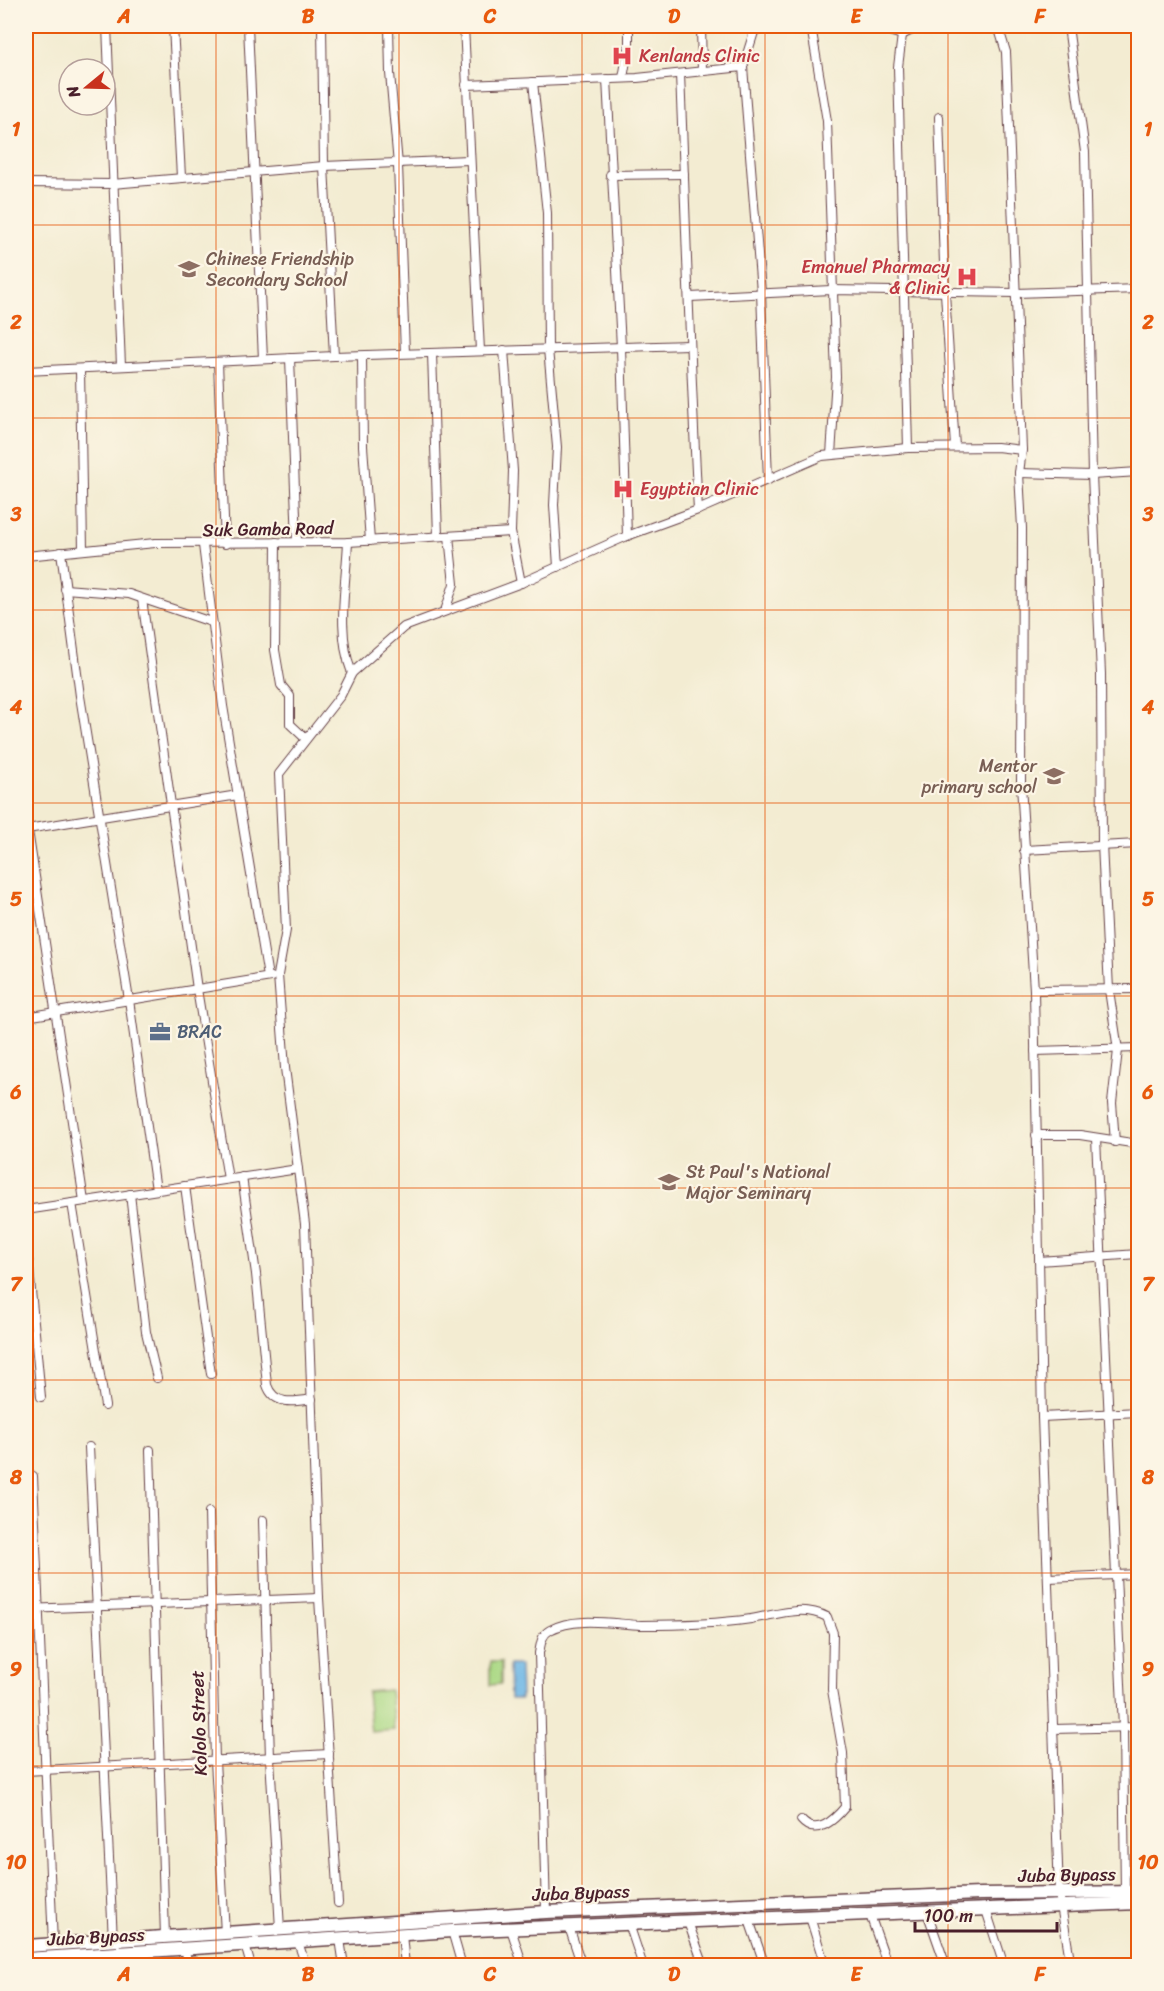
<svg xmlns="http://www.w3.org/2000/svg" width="1164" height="1991" font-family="Sriracha,sans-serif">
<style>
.green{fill:#acd986;stroke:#7b7c58;stroke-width:1.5}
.water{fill:#6eb7e6;stroke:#5c6b88;stroke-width:1.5}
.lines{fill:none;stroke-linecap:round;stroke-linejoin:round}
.street-casing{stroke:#633e44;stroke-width:10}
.primary-casing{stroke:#633e44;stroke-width:15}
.street{stroke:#fff;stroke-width:8}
.primary{stroke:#fff;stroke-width:12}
.grid{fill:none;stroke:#e8590c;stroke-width:1.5;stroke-opacity:0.55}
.labels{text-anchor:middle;stroke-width:4.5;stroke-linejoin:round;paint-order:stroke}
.health-label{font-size:18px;fill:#be3a42;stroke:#fcf5e5;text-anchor:start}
.education-label{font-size:18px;fill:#785e54;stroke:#fcf5e5;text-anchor:start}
.street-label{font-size:18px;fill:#4a1f2b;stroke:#fcf5e5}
.service-label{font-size:18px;fill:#4e5e75;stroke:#fcf5e5;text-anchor:start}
.neatline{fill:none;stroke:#e8590c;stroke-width:2}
.grid-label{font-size:20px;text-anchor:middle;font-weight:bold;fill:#e8590c}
</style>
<rect width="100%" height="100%" fill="#fcf5e5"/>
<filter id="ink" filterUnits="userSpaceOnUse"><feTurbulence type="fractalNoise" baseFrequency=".0167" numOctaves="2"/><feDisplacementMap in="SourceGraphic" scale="12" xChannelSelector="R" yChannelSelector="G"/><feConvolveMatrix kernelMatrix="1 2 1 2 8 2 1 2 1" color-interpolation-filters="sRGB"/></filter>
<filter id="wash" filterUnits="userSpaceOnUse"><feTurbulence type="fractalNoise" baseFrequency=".008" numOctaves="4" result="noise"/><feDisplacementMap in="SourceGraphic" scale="24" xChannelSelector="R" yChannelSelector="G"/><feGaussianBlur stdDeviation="1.35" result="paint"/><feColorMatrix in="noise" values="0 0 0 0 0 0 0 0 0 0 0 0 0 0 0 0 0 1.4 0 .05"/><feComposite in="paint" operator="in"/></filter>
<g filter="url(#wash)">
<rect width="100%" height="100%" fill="#f3ecd2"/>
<!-- green -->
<g class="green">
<path d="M 490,1662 L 501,1662 L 501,1684 L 490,1685 Z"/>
<path d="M 390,1690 L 394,1730 L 371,1732 L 367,1692 Z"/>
</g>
<!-- water -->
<path class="water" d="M 509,1665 L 520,1665 L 521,1699 L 510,1699 Z"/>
</g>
<g filter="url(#ink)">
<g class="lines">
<defs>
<g id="street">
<path d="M 107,26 L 121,366"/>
<path d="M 173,26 L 181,177"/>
<path d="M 248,26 L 263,359"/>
<path d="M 322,26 L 324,166 L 334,356"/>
<path d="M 389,26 L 390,73 L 398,165 L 405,353"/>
<path d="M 464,26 L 480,351"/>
<path d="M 701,26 L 702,71"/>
<path d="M 762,26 L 754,32 L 743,67 L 761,292 L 768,480"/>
<path d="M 811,26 L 827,121 L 836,377 L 831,455"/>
<path d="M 873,26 L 902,35 L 920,26"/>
<path d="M 998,26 L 1006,52 L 1022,450 L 1019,473 L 1022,528 L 1021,785 L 1034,990 L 1042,1417 L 1059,1893 L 1071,1966"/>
<path d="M 1068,26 L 1085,152 L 1092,475 L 1101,674 L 1102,844 L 1109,990 L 1118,1050 L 1112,1103 L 1115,1142"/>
<path d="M 902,35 L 898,67 L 908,448"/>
<path d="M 680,74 C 686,220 690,365 698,510"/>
<path d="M 623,78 L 629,44 L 629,26"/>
<path d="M 607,79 L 621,347 L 627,536"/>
<path d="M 533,82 L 547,213 L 548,349 L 557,447 L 554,505 L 558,567"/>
<path d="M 466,85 L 637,78 L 743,67"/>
<path d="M 939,117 L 945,293 L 955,447"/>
<path d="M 610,175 L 684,174"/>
<path d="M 26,183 L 112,184 L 324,166 L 469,160"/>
<path d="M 690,297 L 831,290 L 1016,293 L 1138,289"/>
<path d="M 504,350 L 513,471 L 511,532 L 521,583"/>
<path d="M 432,353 L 438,536"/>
<path d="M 362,357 L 363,446 L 370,541"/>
<path d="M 290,358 L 297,542"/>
<path d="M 218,362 L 225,544"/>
<path d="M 80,370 L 83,550"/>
<path d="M 26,371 L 334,356 L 689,345"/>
<path d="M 1019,473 L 1092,475 L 1138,472"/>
<path d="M 276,542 L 275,650 L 281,685 L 290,696 L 290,724 L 306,739"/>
<path d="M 348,542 C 346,584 336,633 352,673"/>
<path d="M 203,545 L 223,706 L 268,977"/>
<path d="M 61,552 L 80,696 L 129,1000 L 156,1190"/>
<path d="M 26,556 L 155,543 L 348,542 L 511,532"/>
<path d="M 65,589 L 129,594 L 211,622"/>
<path d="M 142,599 L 197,989 L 228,1179"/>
<path d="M 445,611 L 454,584 L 449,536"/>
<path d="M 26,817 L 84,1201"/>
<path d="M 27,829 L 238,795"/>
<path d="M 1024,850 L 1138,844"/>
<path d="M 1034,990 L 1138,989"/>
<path d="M 26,1017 L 271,977"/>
<path d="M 1035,1051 L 1138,1048"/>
<path d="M 1036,1135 L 1080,1135 L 1138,1144"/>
<path d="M 1096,1138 L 1123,1728 L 1125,1893"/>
<path d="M 242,1177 L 256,1274 L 267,1385 C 274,1406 294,1402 312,1399"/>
<path d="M 185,1186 L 211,1374"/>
<path d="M 130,1194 L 146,1332 L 157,1378"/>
<path d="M 72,1203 L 105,1406"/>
<path d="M 26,1210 L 298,1169"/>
<path d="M 26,1237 L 41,1397"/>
<path d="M 1039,1261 L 1138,1254"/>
<path d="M 1042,1417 L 1138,1412"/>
<path d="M 89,1447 L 113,1940"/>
<path d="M 150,1450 L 165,1937"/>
<path d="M 33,1476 L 53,1944"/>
<path d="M 209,1512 L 215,1761 L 225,1933"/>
<path d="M 263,1520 L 270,1758 L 280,1929"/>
<path d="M 1049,1578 L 1138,1574"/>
<path d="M 26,1609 L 319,1598"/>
<path d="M 1053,1729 L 1138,1727"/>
<path d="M 26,1771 L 329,1754"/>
<path d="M 338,1903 L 319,1598 L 305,1224 L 285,1068 L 278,975 L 286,930 L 279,774 L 341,695 L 352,673 L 404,627 L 521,583 L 627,536 L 698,510 L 822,456 L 908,448 L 997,447 L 1022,450"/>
<path d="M 986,1910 L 1004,1966"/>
<path d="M 546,1912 L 539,1653 C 541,1644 541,1635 550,1630 C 575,1616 614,1624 641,1625 C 677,1625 715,1624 751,1619 C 776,1615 802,1604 827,1617 L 833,1633 L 832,1690 L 843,1753 L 845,1807 C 835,1819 816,1838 801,1820"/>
<path d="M 927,1912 L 946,1966"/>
<path d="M 870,1915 L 888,1966"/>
<path d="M 810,1917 L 825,1966"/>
<path d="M 749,1920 L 765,1966"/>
<path d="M 688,1922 L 704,1966"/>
<path d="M 629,1924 L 643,1966"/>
<path d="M 569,1927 L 582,1966"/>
<path d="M 511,1929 L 523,1966"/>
<path d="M 452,1931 L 462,1966"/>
<path d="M 402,1934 L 405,1966"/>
<path d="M 340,1939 L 344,1966"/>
<path d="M 298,1942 L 306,1966"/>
<path d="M 245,1945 L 251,1966"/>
<path d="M 184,1949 L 189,1966"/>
<path d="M 131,1953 L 134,1966"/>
<path d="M 871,1966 L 887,1962"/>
</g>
<g id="primary">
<path d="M 26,1946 L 546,1912 L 980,1894 L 1138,1892"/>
<path d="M 26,1959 L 452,1931 L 1138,1903"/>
</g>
</defs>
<!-- street casing -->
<use href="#street" class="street-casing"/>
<!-- primary casing -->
<use href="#primary" class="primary-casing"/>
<!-- street -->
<use href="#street" class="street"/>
<!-- primary -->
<use href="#primary" class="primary"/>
</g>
</g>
<!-- grid -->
<path class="grid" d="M 216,26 L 216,1966M 399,26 L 399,1966M 582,26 L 582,1966M 765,26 L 765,1966M 948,26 L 948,1966M 26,225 L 1138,225M 26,418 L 1138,418M 26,610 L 1138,610M 26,803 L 1138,803M 26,996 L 1138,996M 26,1188 L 1138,1188M 26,1380 L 1138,1380M 26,1573 L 1138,1573M 26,1766 L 1138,1766"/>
<!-- icons -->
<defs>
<symbol id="hospital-bare" viewBox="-9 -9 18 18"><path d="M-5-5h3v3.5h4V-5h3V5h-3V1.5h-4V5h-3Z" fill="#e0444e" stroke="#fcf5e5" stroke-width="2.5" paint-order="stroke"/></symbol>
<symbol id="school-bare" viewBox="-9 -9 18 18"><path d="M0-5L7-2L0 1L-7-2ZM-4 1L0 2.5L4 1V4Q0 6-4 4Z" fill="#8d6e63" stroke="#fcf5e5" stroke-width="2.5" paint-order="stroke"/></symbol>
<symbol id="office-bare" viewBox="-9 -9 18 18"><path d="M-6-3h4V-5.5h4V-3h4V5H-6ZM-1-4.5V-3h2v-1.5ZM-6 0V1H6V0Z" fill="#5c6f8a" stroke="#fcf5e5" stroke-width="2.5" paint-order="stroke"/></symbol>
<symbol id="university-bare" viewBox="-9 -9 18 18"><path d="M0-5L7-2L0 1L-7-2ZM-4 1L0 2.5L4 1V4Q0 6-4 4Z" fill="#8d6e63" stroke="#fcf5e5" stroke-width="2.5" paint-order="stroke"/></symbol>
</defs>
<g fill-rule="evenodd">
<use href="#hospital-bare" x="607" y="41" width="30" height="30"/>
<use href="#school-bare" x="174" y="254" width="30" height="30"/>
<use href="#hospital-bare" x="952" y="262" width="30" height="30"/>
<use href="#hospital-bare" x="608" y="474" width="30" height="30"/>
<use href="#school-bare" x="1039" y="761" width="30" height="30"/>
<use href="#office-bare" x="145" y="1017" width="30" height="30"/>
<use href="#university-bare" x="654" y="1167" width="30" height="30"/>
</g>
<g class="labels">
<!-- health labels -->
<g class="health-label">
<text x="639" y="62">Kenlands Clinic</text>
<text x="950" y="273" text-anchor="end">Emanuel Pharmacy<tspan x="950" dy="21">&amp; Clinic</tspan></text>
<text x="640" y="495">Egyptian Clinic</text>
</g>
<!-- education labels -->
<g class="education-label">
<text x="206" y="265">Chinese Friendship<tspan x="206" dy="21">Secondary School</tspan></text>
<text x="1037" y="772" text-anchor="end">Mentor<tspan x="1037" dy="21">primary school</tspan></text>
<text x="686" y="1178">St Paul's National<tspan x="686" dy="21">Major Seminary</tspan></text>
</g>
<!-- street labels -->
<g class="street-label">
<text transform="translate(268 529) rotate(-1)" y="6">Suk Gamba Road</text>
<text transform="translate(199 1723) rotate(-92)" y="6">Kololo Street</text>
<text transform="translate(1067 1875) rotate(-1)" y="6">Juba Bypass</text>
<text transform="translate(581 1893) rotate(-2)" y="6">Juba Bypass</text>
<text transform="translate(96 1937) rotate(-3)" y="6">Juba Bypass</text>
</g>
<!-- service labels -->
<g class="service-label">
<text x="177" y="1038">BRAC</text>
</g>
</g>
<!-- margin -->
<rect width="1164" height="1991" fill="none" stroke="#fcf5e5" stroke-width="66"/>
<!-- north arrow -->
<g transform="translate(87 87) rotate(251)"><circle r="28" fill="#fcf5e5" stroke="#b59f9b" stroke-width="1.5"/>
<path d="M0-4.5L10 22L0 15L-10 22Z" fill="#c8321e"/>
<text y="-9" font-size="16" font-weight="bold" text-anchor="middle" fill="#4a1f2b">N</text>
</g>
<!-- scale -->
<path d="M915 1922v9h142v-9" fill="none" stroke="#4a1f2b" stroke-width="3"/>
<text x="924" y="1922" font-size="18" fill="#4a1f2b" stroke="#fcf5e5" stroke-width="4.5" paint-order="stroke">100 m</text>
<rect x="33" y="33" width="1098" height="1925" class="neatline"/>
<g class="grid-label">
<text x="124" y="23">A</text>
<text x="308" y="23">B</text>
<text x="490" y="23">C</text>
<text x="674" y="23">D</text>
<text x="856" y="23">E</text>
<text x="1040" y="23">F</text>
<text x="16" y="136">1</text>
<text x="1148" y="136">1</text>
<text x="16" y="329">2</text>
<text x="1148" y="329">2</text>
<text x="16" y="521">3</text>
<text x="1148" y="521">3</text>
<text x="16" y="714">4</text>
<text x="1148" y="714">4</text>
<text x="16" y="906">5</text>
<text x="1148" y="906">5</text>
<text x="16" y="1099">6</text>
<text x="1148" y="1099">6</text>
<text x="16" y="1291">7</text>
<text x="1148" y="1291">7</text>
<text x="16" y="1484">8</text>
<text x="1148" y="1484">8</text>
<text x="16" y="1676">9</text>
<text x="1148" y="1676">9</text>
<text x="16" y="1869">10</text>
<text x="1148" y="1869">10</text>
<text x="124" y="1981">A</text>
<text x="308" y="1981">B</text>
<text x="490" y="1981">C</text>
<text x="674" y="1981">D</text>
<text x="856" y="1981">E</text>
<text x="1040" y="1981">F</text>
</g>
</svg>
